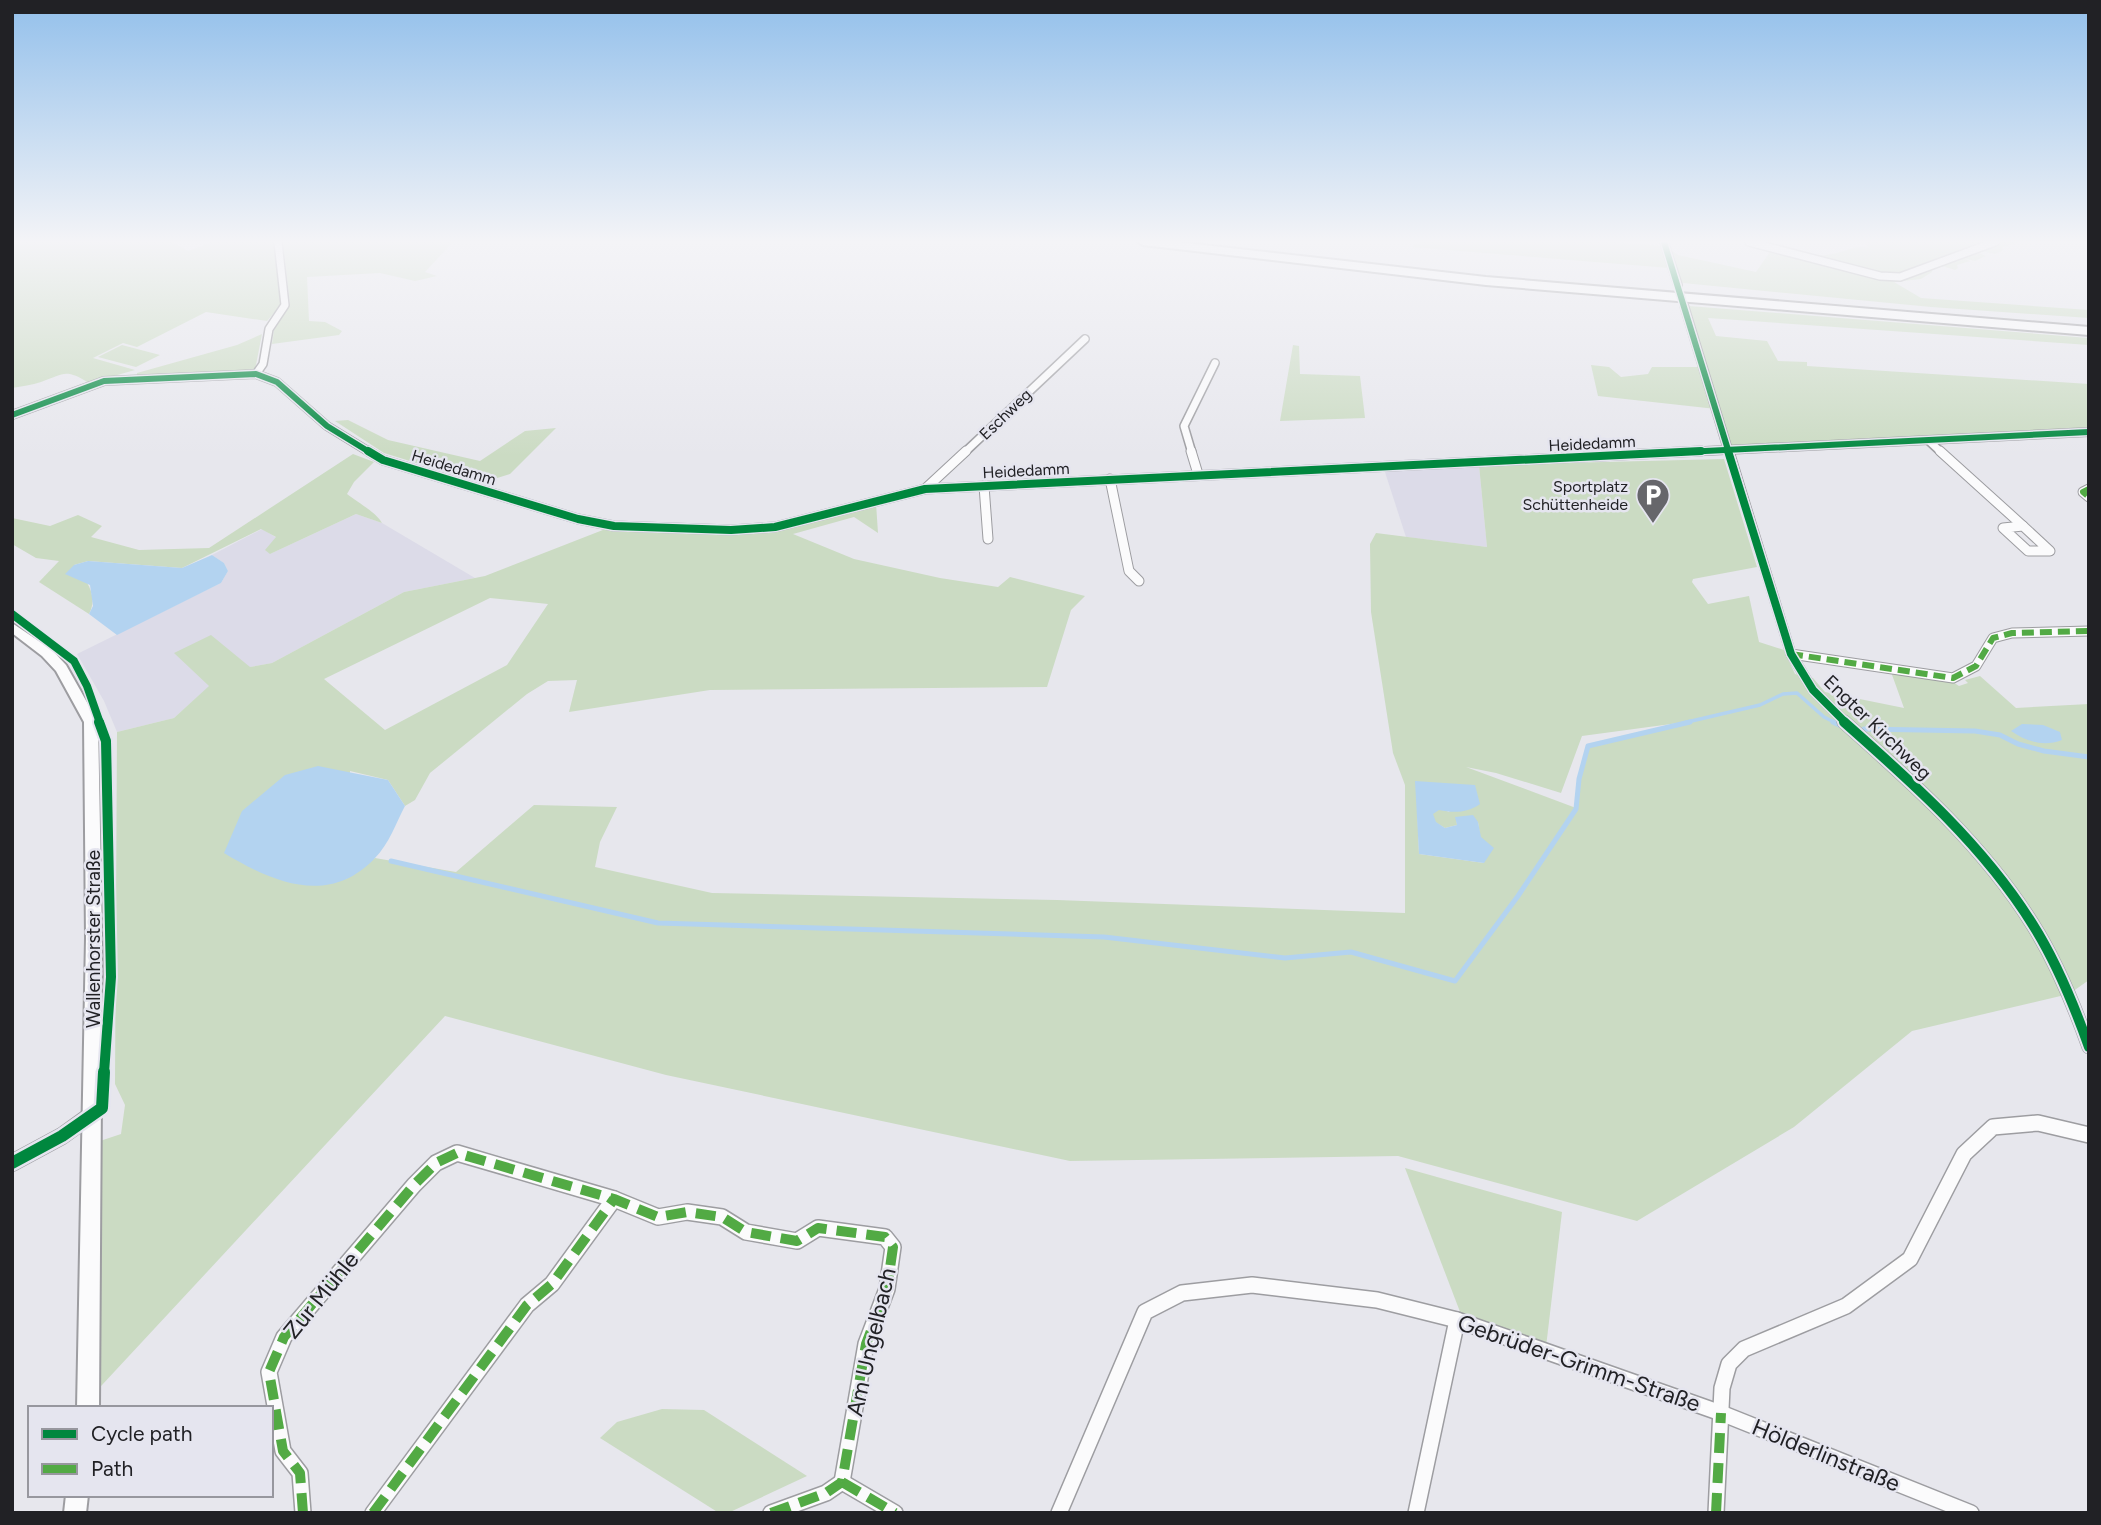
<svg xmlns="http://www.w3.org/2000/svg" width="2101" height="1525" font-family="Figtree,sans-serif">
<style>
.built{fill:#dcdbe8}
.green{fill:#cbdbc3;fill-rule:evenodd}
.water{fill:#b3d3f0}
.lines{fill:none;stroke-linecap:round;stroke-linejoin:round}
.stream-far1{stroke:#b3d3f0;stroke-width:3.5}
.stream{stroke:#b3d3f0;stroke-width:5}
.minor-far3-casing{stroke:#9d9da1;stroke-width:10}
.minor-far2-casing{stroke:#9d9da1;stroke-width:11}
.minor-far1-casing{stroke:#9d9da1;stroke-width:15}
.minor-casing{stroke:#9d9da1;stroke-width:18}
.secondary-casing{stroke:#9d9da1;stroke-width:4}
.motorway-casing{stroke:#9d9da1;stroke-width:4}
.minor-far3{stroke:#fbfbfc;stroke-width:7}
.minor-far2{stroke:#fbfbfc;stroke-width:9}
.minor-far1{stroke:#fbfbfc;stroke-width:11}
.minor{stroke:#fbfbfc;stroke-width:15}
.secondary{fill:#fbfbfc;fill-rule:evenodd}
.motorway{fill:#fbfbfc;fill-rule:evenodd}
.quiet-far1{stroke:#52aa44;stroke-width:6;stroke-dasharray:12 6;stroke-linecap:butt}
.quiet{stroke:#52aa44;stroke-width:10;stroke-dasharray:20 10;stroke-linecap:butt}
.cycleway-far3-casing{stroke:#e5e5ef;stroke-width:9}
.cycleway-far2-casing{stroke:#e5e5ef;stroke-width:11}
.cycleway-far1-casing{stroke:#e5e5ef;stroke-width:14}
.cycleway-casing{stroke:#e5e5ef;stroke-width:17}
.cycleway-far3{stroke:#00873e;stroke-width:6}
.cycleway-far2{stroke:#00873e;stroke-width:8}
.cycleway-far1{stroke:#00873e;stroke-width:10}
.cycleway{stroke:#00873e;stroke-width:12}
.labels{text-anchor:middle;stroke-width:5;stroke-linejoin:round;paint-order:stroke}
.far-street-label{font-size:16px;fill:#212125;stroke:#e5e5ef}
.far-poi-label{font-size:16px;fill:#212125;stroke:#e5e5ef;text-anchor:end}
.street-label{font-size:19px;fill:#212125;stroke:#e5e5ef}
.near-street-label{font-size:23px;fill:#212125;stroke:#e5e5ef}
</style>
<rect width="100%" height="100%" fill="#e7e7ed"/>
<!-- built -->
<g class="built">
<path d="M 1479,465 L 1487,547 L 1406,537 L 1384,469 Z"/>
<path d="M 356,514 L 382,523 L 475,578 L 404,592 L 272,663 L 250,667 L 210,686 L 174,718 L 117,732 L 104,701 L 77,654 L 221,583 L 228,571 L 224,563 L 212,555 L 262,529 L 277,538 L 270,554 Z"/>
</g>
<!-- green -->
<g class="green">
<path d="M 12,242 L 173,242 L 188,251 L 212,242 L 275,242 L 281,305 L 267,321 L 206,312 L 137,347 L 123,343 L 93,358 L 135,370 L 89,383 C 65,368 64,374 41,382 C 32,385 22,386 12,388 Z"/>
<path d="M 283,242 L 453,242 L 425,272 L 437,276 L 415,281 L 380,273 L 307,277 L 309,321 L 325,322 L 342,331 L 339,335 L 272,344 L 274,330 L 290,304 Z"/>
<path d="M 1420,242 L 1615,242 L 1661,246 L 1669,268 L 1411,247 Z"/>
<path d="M 1762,242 C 1783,242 1807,257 1826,255 C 1843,254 1853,244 1869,248 L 1865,242 L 2020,242 L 2003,247 L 2002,251 L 1995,254 L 1982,251 L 1979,253 L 1986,256 L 1975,261 L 1963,258 L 1970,261 L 1957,265 L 1958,268 L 1955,270 L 1936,264 L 1931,266 L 1932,272 L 1921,279 L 1894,282 L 1921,298 L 2089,310 L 2089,318 L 1931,307 L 1683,283 L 1675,277 L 1665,246 L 1678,255 L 1756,272 L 1772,249 Z"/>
<path d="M 1689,306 L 2089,338 L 2089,345 L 1708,318 L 1716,336 L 1767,341 L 1778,361 L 1807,362 L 1807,366 L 2089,384 L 2089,432 L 1729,450 L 1725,438 L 1727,435 Z"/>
<path d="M 262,334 L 255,370 L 137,375 L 137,373 L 237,345 Z"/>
<path d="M 122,345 L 160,355 L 136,367 L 98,357 Z"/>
<path d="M 1293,345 L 1299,346 L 1300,374 L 1360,376 L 1365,418 L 1280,421 Z"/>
<path d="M 1591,365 L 1609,367 L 1621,377 L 1648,374 L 1652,367 L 1703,367 L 1716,409 L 1598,396 Z"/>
<path d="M 348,420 L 388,440 L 480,461 L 525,431 L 556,428 L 510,474 L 481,483 L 384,453 L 335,421 Z"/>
<path d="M 353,454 L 374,462 L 354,482 L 347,494 C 357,502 377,513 382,523 L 356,514 L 270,554 L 265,550 L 276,537 L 261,529 L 182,568 L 88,561 L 74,565 C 86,580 99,595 89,614 L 39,582 L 59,561 L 36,558 L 12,544 L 12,518 L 50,526 L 78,515 L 102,526 L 91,537 L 139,550 L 209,548 Z"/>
<path d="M 1724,459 L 1757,567 L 1693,579 L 1692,582 L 1708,604 L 1749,596 L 1759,642 L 1784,650 L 1795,674 L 1813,678 L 1825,692 L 1904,708 L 1891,672 L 1953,682 L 1959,686 L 1968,683 L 1965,680 L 1980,676 L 2016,708 L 2089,704 L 2089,980 L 2069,994 L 1912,1031 L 1794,1127 L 1637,1221 L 1398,1156 L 1070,1161 L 666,1075 L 445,1016 L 89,1399 L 100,1141 L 121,1134 L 125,1105 L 115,1084 L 117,732 L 174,718 L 209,686 L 174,653 L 211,635 L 250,667 L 272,663 L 404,592 L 485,576 L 608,528 L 729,533 L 876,503 L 878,533 L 854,517 L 793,534 L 854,559 L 940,578 L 998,587 L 1010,577 L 1085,596 L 1071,610 L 1047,687 L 710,690 L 569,712 L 577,680 L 548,681 L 527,694 L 430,773 L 415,800 L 405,806 L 388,780 L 350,771 L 346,879 L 375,858 L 456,872 L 534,805 L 617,807 L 600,842 L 595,867 L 712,893 L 1057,900 L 1405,913 L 1405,785 L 1393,753 L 1371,612 L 1370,544 L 1376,533 L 1487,547 L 1479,465 ZM 490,598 L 548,604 L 507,665 L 385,730 L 324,679 ZM 1686,722 L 1588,746 L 1579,779 L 1576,808 L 1466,767 L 1496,773 L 1561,793 L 1582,736 ZM 1416,781 L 1450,812 L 1439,809 L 1432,814 L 1435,822 L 1445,828 L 1457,825 L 1456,817 L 1478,822 L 1484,863 L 1419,854 Z"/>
<path d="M 1405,1168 L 1562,1212 L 1546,1347 L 1462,1317 Z"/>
<path d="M 662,1409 L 704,1410 L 807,1476 L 728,1513 L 719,1513 L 600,1438 L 617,1422 Z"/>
</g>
<!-- water -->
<g class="water">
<path d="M 212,555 L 224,563 L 228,571 L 221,583 L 117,635 L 89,614 L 93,606 L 90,585 L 65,574 L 74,565 L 88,561 L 182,568 Z"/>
<path d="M 2022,724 L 2043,725 L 2060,732 L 2062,740 C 2044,747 2027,742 2011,731 Z"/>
<path d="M 318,766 L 388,780 L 405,806 C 396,823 389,844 375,858 C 329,907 272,882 224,853 L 242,811 L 285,775 Z"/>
<path d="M 1415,781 L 1475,785 L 1480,804 C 1468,813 1453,813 1439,810 L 1433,814 L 1436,822 L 1445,828 L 1457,825 L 1455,817 L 1473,815 L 1478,822 L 1481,837 L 1494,848 L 1484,863 L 1419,854 Z"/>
</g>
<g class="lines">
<!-- stream-far1 -->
<path class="stream-far1" d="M 1683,723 L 1760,705 L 1783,694 L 1797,693 L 1824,717 L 1836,723"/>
<!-- stream -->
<g class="stream">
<path d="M 1833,722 L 1843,727"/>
<path d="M 1864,729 L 1975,731 L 2000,735 L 2018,744 L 2044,751 L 2089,757"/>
<path d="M 391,861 L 658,923 L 1104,937 L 1285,958 L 1351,952 L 1455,981 L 1518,896 L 1576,809 L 1579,779 L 1588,746 L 1690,722"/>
</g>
<defs>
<g id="minor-far3">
<path d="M 1664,242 L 1678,285"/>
<path d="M 1749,242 L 1880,276 L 1900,277 L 1995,242"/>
<path d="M 1684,305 L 1729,453"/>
<path d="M 256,374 L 263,364 L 269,329 L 285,305 L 278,242"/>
<path d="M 12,415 L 104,381 L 256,374 L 277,382 L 327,426 L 371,453"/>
<path d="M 1928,440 L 1942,453"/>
<path d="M 964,453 L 1085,339"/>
<path d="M 1192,453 L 1184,426 L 1215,363"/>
<path d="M 1665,453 L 2089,432"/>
</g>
<g id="minor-far2">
<path d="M 368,451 L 383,460 L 578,519 L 614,526 L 731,530 L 775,527 L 925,489 L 1701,451"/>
<path d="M 1191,451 L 1198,474"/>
<path d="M 1729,451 L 1791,654 L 1813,690 L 1846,723"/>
<path d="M 1940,451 L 2023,526"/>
<path d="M 1110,479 L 1129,571 L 1139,581"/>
<path d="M 984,486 L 988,539"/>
<path d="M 925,489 L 966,451"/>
<path d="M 2089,489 L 2083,492 L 2089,497"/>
<path d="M 2023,526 L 2050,551 L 2028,551 L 2003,528 Z"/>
<path d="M 1791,654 L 1953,678 L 1976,666 L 1993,638 L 2012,633 L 2089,631"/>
</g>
<path id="minor-far1" d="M 1844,722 C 1913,783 1984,846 2033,925 C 2057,963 2074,1005 2089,1047"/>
<g id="minor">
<path d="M 12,1163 L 62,1136 L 91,1115"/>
<path d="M 842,1482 L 895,1513"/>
<path d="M 303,1513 L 300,1473 L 283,1451 L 269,1372 L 284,1337 L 414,1185 L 436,1163 L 457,1153 L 614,1199 L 658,1217 L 687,1212 L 722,1217 L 746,1232 L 797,1241 L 818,1228 L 885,1237 L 893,1247 L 887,1289 L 866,1344 L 842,1482"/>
<path d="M 373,1513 L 527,1305 L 552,1284 L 614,1199"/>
<path d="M 771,1513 L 826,1493 L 842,1482"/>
<path d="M 1059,1513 L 1145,1312 L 1182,1293 L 1252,1285 L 1377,1300 L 1457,1320 L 1721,1413 L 1971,1513"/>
<path d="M 1416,1513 L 1457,1320"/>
<path d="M 1716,1513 L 1722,1388 L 1729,1364 L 1744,1349 L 1846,1306 L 1910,1259 L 1964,1154 L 1993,1127 L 2038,1123 L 2089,1135"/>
</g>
<g id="secondary">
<path d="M 12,623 L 52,650 L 66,665 L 98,722 L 102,938 L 99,1408 L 77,1408 L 86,938 L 84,722 L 56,671 L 42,656 L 12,633 Z"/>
<path d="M 66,1495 L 88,1495 L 86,1513 L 64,1513 Z"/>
</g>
<path id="motorway" d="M 1138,242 L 1177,242 L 1486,277 L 2089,327 L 2089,335 L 1486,285 L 1143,245 Z"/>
</defs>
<!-- minor-far3 casing -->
<use href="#minor-far3" class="minor-far3-casing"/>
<!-- minor-far2 casing -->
<use href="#minor-far2" class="minor-far2-casing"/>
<!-- minor-far1 casing -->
<use href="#minor-far1" class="minor-far1-casing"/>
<!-- minor casing -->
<use href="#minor" class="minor-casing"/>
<!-- secondary casing -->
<use href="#secondary" class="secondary-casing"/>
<!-- motorway casing -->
<use href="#motorway" class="motorway-casing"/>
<!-- minor-far3 -->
<use href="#minor-far3" class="minor-far3"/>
<!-- minor-far2 -->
<use href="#minor-far2" class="minor-far2"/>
<!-- minor-far1 -->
<use href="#minor-far1" class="minor-far1"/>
<!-- minor -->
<use href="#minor" class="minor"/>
<!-- secondary -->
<use href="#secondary" class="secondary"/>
<!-- motorway -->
<use href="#motorway" class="motorway"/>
<!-- quiet-far1 -->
<g class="quiet-far1">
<path d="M 2089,489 L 2083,492 L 2089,497"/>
<path d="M 1791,654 L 1953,678 L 1976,666 L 1993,638 L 2012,633 L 2089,631"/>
</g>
<!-- quiet -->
<g class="quiet">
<path d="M 842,1482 L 895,1513"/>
<path d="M 303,1513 L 300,1473 L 283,1451 L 269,1372 L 284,1337 L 414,1185 L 436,1163 L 457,1153 L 614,1199 L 658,1217 L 687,1212 L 722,1217 L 746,1232 L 797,1241 L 818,1228 L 885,1237 L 893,1247 L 887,1289 L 866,1344 L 842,1482"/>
<path d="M 373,1513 L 527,1305 L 552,1284 L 614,1199"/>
<path d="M 771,1513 L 826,1493 L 842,1482"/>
<path d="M 1716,1513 L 1721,1413"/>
</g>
<defs>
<g id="cycleway-far3">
<path d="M 1664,242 L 1729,453"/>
<path d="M 12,415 L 104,381 L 256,374 L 277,382 L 327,426 L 371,453"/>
<path d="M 1665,453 L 2089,432"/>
</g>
<g id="cycleway-far2">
<path d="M 368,451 L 383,460 L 578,519 L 614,526 L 731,530 L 775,527 L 925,489 L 1701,451"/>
<path d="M 1728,451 L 1791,654 L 1813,690 L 1846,723"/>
<path d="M 12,614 L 74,661 L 87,686 L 100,723"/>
</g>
<g id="cycleway-far1">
<path d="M 99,722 L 106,741 L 111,977 L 104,1073"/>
<path d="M 1844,722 C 1913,783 1984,846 2033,925 C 2057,963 2074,1005 2089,1047"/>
</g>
<path id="cycleway" d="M 12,1163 L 62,1136 L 102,1108 L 104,1072"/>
</defs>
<!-- cycleway-far3 casing -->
<use href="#cycleway-far3" class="cycleway-far3-casing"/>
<!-- cycleway-far2 casing -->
<use href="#cycleway-far2" class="cycleway-far2-casing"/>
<!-- cycleway-far1 casing -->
<use href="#cycleway-far1" class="cycleway-far1-casing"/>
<!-- cycleway casing -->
<use href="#cycleway" class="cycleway-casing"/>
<!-- cycleway-far3 -->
<use href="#cycleway-far3" class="cycleway-far3"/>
<!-- cycleway-far2 -->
<use href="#cycleway-far2" class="cycleway-far2"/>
<!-- cycleway-far1 -->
<use href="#cycleway-far1" class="cycleway-far1"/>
<!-- cycleway -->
<use href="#cycleway" class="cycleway"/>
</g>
<!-- sky -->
<linearGradient id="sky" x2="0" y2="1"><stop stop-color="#93c0eb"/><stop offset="0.53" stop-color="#f4f4f7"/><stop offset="1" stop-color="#f4f4f7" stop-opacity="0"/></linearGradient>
<rect width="2101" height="456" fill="url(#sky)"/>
<!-- icons -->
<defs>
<symbol id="parking-pin" viewBox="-11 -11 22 30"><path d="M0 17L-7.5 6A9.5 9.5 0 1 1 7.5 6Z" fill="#66666b" stroke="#e5e5ef"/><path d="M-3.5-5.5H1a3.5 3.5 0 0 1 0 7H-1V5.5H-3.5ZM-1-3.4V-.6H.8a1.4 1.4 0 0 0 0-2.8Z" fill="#fff"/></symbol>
</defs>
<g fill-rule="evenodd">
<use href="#parking-pin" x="1634" y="476" width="38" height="52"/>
</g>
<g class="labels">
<!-- far-street labels -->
<g class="far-street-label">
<text transform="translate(1005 414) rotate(-44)" y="6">Eschweg</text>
<text transform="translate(1592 443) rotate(-3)" y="6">Heidedamm</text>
<text transform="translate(454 467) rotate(17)" y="6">Heidedamm</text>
<text transform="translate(1026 470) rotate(-3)" y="6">Heidedamm</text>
</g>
<!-- far-poi labels -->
<g class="far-poi-label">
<text x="1628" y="492">Sportplatz<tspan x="1628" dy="18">Schüttenheide</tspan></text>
</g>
<!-- street labels -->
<g class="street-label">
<text transform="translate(1878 727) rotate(44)" y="7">Engter Kirchweg</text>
<text transform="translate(93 939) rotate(-90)" y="7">Wallenhorster Straße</text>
</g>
<!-- near-street labels -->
<g class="near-street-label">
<text transform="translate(321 1295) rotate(-51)" y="8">Zur Mühle</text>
<text transform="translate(871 1342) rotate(-77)" y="8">Am Ungelbach</text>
<text transform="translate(1579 1363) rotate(19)" y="8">Gebrüder-Grimm-Straße</text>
<text transform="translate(1826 1455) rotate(22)" y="8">Hölderlinstraße</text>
</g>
</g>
<!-- border -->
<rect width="2101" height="1525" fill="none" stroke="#212125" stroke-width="28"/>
<!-- legend -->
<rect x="28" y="1406" width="245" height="91" fill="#e5e5ef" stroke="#97979e" stroke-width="2"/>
<rect x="42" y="1429" width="35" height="10" fill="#00873e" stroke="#97979e" stroke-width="2"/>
<text x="91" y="1441" font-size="21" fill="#212125">Cycle path</text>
<rect x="42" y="1464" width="35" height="10" fill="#52aa44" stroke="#97979e" stroke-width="2"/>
<text x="91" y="1476" font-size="21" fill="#212125">Path</text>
</svg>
